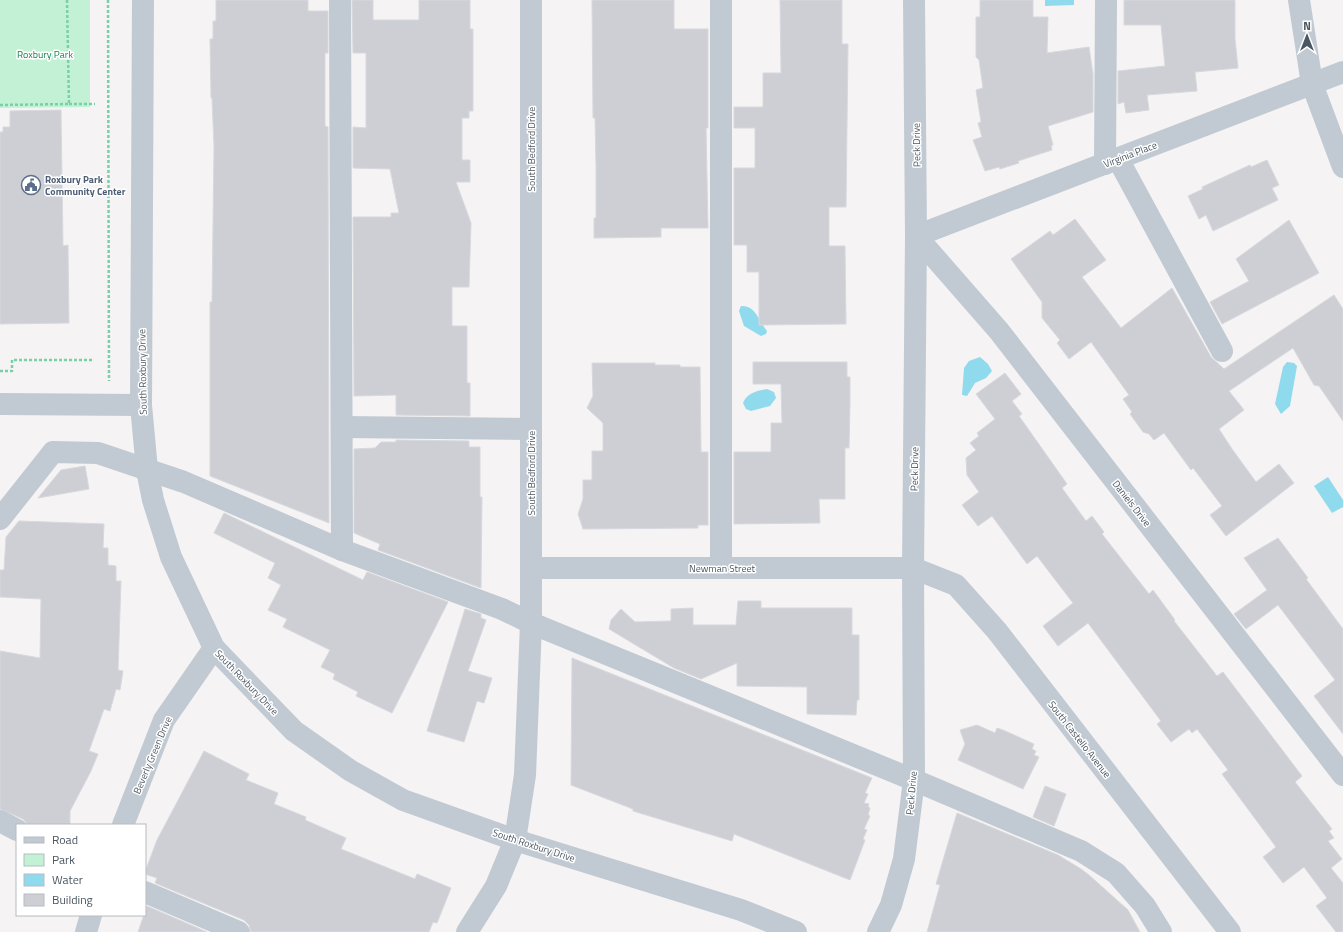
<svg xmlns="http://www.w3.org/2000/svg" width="1343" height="932" font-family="'Titillium Web',sans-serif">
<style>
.green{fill:#c3f1d5}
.water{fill:#90daee}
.building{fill:#cdcfd5;stroke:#d7d9de}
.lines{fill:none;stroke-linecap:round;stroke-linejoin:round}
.path{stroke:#7ad0a6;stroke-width:2.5;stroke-dasharray:3 2;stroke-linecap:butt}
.minor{stroke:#c1cad2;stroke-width:22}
.labels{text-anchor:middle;stroke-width:3;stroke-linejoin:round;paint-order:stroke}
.park-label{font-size:10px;fill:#17864f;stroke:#fff}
.street-label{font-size:10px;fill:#4a5661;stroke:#fff}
.service-label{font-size:10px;font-weight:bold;fill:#4e5e75;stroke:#fff;text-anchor:start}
</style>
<rect width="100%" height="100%" fill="#f5f3f3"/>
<!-- green -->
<path class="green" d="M 0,0 L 90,0 L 90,107 L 0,108 Z"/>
<!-- water -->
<g class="water">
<path d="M 1045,0 L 1078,0 L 1074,0 L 1074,5 L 1045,6 Z"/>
<path d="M 741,306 C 756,305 759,322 767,331 L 766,334 L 761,336 L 744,326 L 739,311 Z"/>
<path d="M 980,357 L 988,364 L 992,371 L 986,378 L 975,383 L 967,396 L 962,395 L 964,368 L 969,361 Z"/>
<path d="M 1287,362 L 1294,363 L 1297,366 L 1290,406 L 1281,414 L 1275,404 L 1283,367 Z"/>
<path d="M 767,389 L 774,392 L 776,398 L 770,406 L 751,411 L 746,409 L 743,403 C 747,393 757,391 767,389 Z"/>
<path d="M 1328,477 L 1343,500 L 1343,507 L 1332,513 L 1314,486 Z"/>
</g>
<!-- building -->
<g class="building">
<path d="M 216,0 L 308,0 L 308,11 L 328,11 L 328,53 L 325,53 L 325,126 L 328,127 L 329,523 L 210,476 L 210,302 L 212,302 L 214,146 L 212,98 L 211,98 L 210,39 L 213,39 L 213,21 L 216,21 Z"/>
<path d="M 352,0 L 373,0 L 373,20 L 419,20 L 419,0 L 470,0 L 470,29 L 473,29 L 473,111 L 469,111 L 469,118 L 462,118 L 462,160 L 470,160 L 470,182 L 456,182 L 471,223 L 469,287 L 452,287 L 452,326 L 467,326 L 467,383 L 470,383 L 470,416 L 396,415 L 396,395 L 354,396 L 353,217 L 391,217 L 391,213 L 399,213 L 390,169 L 353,168 L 353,127 L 366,128 L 366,53 L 353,53 Z"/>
<path d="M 592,0 L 674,0 L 674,29 L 708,29 L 708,128 L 706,128 L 708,228 L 661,228 L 661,237 L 594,238 L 594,218 L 596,218 L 596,166 L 595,118 L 593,118 Z"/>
<path d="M 780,0 L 842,0 L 842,44 L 848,44 L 846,207 L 829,207 L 829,246 L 845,246 L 846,324 L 759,325 L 759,272 L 747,272 L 747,245 L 734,245 L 734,168 L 755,168 L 755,128 L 734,128 L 734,107 L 763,107 L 763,73 L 781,73 Z"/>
<path d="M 980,0 L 1033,0 L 1033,17 L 1048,17 L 1047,53 L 1089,47 L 1093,74 L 1093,112 L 1048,126 L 1053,145 L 1051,146 L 1052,150 L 1018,161 L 1019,163 L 1000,169 L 999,167 L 985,171 L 973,140 L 982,137 L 978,123 L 981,122 L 976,90 L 983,88 L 979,60 L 976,57 L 976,17 L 980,17 Z"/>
<path d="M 1124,0 L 1235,0 L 1235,39 L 1238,68 L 1195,72 L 1197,91 L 1147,95 L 1149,110 L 1126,113 L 1124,102 L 1118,104 L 1118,71 L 1165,66 L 1161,25 L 1124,25 Z"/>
<path d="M 61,110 L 63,246 L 68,245 L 69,323 L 0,324 L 0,132 L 3,132 L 3,127 L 10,127 L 10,111 Z"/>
<path d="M 1267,160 L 1279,185 L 1272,188 L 1278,200 L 1213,231 L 1206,215 L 1199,219 L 1188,196 L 1203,189 L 1202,187 L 1250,165 L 1251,167 Z"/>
<path d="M 1075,219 L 1106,260 L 1082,277 L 1121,328 L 1172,288 L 1211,357 L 1224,369 L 1334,295 L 1343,309 L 1343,421 L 1319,386 L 1314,385 L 1293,348 L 1229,391 L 1244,410 L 1219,429 L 1232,449 L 1256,482 L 1279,464 L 1294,483 L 1226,536 L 1210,515 L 1222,506 L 1193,468 L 1191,470 L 1164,433 L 1154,440 L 1149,434 L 1143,432 L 1130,414 L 1132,412 L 1123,399 L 1129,395 L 1091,342 L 1069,359 L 1057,343 L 1060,340 L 1042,318 L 1042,302 L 1011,259 L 1050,231 L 1053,235 Z"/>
<path d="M 1289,220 L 1319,273 L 1222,324 L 1210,302 L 1249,281 L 1236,259 Z"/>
<path d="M 753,362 L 847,362 L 847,377 L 850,377 L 850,403 L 849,448 L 845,448 L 845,499 L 819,499 L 820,523 L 734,524 L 734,452 L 771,452 L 771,423 L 782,423 L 781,384 L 753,384 Z"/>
<path d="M 592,363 L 655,363 L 655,365 L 680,365 L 680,367 L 700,367 L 701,452 L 708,452 L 708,525 L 698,525 L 698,528 L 583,529 L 578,514 L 583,499 L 583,480 L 592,480 L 592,451 L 603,451 L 603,423 L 587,408 L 593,396 Z"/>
<path d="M 1005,373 L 1021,394 L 1012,401 L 1022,414 L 1019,416 L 1067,484 L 1062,488 L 1086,521 L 1092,516 L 1104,532 L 1102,534 L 1149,594 L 1153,590 L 1175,620 L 1174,621 L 1217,676 L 1223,672 L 1302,776 L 1295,782 L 1332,829 L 1329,831 L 1334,838 L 1328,841 L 1342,859 L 1331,868 L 1343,883 L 1343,932 L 1336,932 L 1316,906 L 1327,898 L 1304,867 L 1283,883 L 1263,857 L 1276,847 L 1222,774 L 1228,770 L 1197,729 L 1192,733 L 1189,729 L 1171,742 L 1157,724 L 1161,721 L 1088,623 L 1058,646 L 1043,626 L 1073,603 L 1037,556 L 1027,564 L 992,516 L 978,526 L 962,505 L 979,492 L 967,475 L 966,458 L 976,450 L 970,443 L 979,436 L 977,433 L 995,419 L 976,394 Z"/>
<path d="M 396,440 L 469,441 L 469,447 L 480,447 L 480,497 L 482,497 L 481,588 L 378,550 L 380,544 L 354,533 L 354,449 L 375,448 L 381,442 L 396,442 Z"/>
<path d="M 85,466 L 89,489 L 38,498 L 61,470 Z"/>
<path d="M 224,513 L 363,580 L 367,572 L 448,602 L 392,713 L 356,696 L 358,692 L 333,679 L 335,674 L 321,667 L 330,650 L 283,627 L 287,619 L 268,610 L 281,585 L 268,578 L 275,563 L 214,533 Z"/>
<path d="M 19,521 L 104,524 L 103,548 L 108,548 L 108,565 L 116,566 L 116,581 L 121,581 L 118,670 L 123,671 L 120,690 L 116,689 L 110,711 L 104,709 L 89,751 L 98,754 L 91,771 L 70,811 L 70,825 L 28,825 L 23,819 L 0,809 L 0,651 L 40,658 L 41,599 L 0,597 L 0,570 L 4,570 L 6,537 Z"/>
<path d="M 1278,538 L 1308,578 L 1306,579 L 1343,629 L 1343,734 L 1314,696 L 1335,680 L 1278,605 L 1246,629 L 1234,614 L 1267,590 L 1244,558 Z"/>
<path d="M 738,601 L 761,601 L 761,608 L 852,608 L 852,635 L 859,635 L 859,700 L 857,700 L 856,715 L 807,714 L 807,687 L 737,686 L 737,663 L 701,679 L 674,668 L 609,629 L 611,620 L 621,609 L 635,622 L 671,621 L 671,609 L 693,608 L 693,625 L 736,625 Z"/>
<path d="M 465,609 L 481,614 L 481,618 L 486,620 L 468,671 L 492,678 L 484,703 L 477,701 L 464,742 L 427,731 Z"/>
<path d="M 572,658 L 872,778 L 865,793 L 868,794 L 864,803 L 869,804 L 868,807 L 870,808 L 868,815 L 870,816 L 864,829 L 867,830 L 863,839 L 865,840 L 850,880 L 734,834 L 732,841 L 633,811 L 633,809 L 571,785 Z"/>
<path d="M 977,725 L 995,733 L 997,728 L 1003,730 L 1034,744 L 1032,749 L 1036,751 L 1034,755 L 1039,757 L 1023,789 L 958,760 L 965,744 L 960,730 Z"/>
<path d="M 204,751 L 249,774 L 246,780 L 278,793 L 274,804 L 306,817 L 305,820 L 346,838 L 341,849 L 415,879 L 417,874 L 451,888 L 437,923 L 433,922 L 429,932 L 251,932 L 249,925 L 244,920 L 155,883 L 157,878 L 145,874 L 145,872 L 157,840 Z"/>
<path d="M 1045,786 L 1066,794 L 1054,826 L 1033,817 Z"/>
<path d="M 957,813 L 1058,855 L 1081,869 L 1089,875 L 1128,910 L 1140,932 L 927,932 L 940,885 L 936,884 Z"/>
<path d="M 147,906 L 207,932 L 138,932 Z"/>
</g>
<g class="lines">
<!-- path -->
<g class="path">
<path d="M 108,0 L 109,381"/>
<path d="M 69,104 L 95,104"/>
<path d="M 0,105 L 69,104 L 67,0"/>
<path d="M 0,371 L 12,371 L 12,360 L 93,360"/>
</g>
<!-- minor -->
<g class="minor">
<path d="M 143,0 L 141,405 L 147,470 L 153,500 L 171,557 L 214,648 L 294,731 L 351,771 L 403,800 L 515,840 L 741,910 L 796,932"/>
<path d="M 340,0 L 342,550"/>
<path d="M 721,0 L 721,568"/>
<path d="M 1299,0 L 1312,84 L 1343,167"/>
<path d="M 1343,72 L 916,236 L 999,331 L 1343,775"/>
<path d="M 1118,159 L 1222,351"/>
<path d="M 1105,164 L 1106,0"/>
<path d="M 0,404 L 141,405"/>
<path d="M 342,427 L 531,429"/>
<path d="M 0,519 L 53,452 L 98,453 L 184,482 L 342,550 L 502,609 L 531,623 L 914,780 L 1081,851 L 1116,873 L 1145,906 L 1161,932"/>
<path d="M 531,568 L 913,568 L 956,585 L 997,631 L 1230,932"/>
<path d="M 0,821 L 17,830"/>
<path d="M 123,825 L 164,720 L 214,648"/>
<path d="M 145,892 L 239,932"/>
<path d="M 86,932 L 91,915"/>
<path d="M 467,932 L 496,886 L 515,840 L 525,775 L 531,623 L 531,0"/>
<path d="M 878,932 L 891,905 L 904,859 L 914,780 L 913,568 L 916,236 L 914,0"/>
</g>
</g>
<!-- icons -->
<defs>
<symbol id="civic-ring" viewBox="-11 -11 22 22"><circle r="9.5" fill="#fff" stroke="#5c6f8a" stroke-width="1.5"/><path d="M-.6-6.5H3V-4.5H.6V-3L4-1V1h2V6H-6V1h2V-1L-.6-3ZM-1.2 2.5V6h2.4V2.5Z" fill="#5c6f8a"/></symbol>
</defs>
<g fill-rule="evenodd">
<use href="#civic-ring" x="20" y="174" width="22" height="22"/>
</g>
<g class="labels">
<!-- park labels -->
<g class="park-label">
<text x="45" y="58">Roxbury Park</text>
</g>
<!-- street labels -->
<g class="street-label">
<text transform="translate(916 145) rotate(-91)" y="4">Peck Drive</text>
<text transform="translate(531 149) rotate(-90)" y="4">South Bedford Drive</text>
<text transform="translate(1130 154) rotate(-21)" y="4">Virginia Place</text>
<text transform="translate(142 372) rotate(-91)" y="4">South Roxbury Drive</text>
<text transform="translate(914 469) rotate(-89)" y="4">Peck Drive</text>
<text transform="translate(531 473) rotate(-90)" y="4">South Bedford Drive</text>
<text transform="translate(1132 503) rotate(52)" y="4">Daniels Drive</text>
<text x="722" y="572">Newman Street</text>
<text transform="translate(247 682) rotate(46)" y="4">South Roxbury Drive</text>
<text transform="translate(1080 739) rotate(52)" y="4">South Castello Avenue</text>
<text transform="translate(152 755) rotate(-67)" y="4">Beverly Green Drive</text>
<text transform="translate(911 793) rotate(-85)" y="4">Peck Drive</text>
<text transform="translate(534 845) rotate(18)" y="4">South Roxbury Drive</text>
</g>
<!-- service labels -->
<g class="service-label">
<text x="45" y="183">Roxbury Park<tspan x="45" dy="12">Community Center</tspan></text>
</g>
</g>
<!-- legend -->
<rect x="16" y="824" width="130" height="92" fill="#ffffff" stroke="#b7bbc0"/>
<rect x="24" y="837" width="20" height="6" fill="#c1cad2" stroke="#b7bbc0"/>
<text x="52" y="844" font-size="12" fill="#4a5661">Road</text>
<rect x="24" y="854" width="20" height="12" fill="#c3f1d5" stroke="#b7bbc0"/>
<text x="52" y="864" font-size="12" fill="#4a5661">Park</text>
<rect x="24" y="874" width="20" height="12" fill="#90daee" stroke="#b7bbc0"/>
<text x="52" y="884" font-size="12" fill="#4a5661">Water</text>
<rect x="24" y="894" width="20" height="12" fill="#cdcfd5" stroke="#b7bbc0"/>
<text x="52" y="904" font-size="12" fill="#4a5661">Building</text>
<!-- north arrow -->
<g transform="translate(1307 36)" stroke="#ffffff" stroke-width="3" paint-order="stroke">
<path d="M0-3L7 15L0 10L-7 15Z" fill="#4a5661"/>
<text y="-6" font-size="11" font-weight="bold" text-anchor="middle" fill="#4a5661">N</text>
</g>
</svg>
